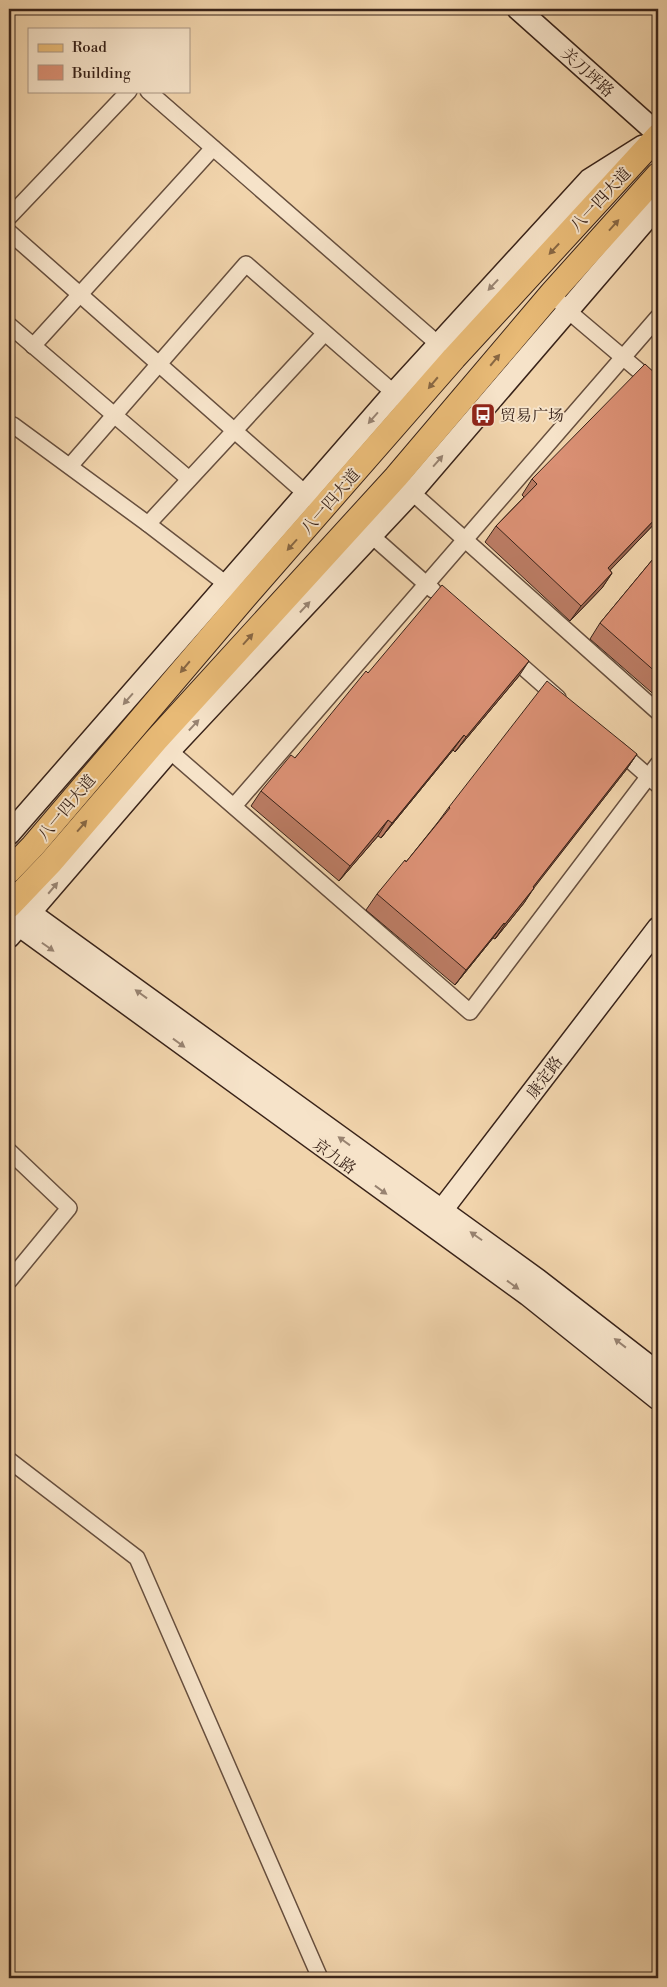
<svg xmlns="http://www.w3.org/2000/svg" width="667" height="1987" font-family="'Libre Bodoni','Noto Serif SC',serif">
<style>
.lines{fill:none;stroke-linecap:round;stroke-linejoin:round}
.street-casing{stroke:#674f3e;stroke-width:18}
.secondary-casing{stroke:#392319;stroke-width:24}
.primary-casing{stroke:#392319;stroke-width:26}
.street{stroke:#f6e3c9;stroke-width:15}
.secondary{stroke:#f6e3c9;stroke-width:21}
.primary{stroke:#e8ba76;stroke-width:24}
.wall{fill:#bb7c64;stroke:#392319}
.shaded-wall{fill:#996551;stroke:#392319}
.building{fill:#da9074;stroke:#392319}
.oneway{fill:#886743}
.oneway2{fill:#988371}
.labels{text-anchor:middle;stroke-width:4;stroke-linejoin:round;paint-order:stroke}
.street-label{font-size:16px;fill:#392319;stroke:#f6e3c9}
.poi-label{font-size:16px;fill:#392319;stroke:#f6e3c9;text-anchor:start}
</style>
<rect width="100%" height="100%" fill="#f1d4ac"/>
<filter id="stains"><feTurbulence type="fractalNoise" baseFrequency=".004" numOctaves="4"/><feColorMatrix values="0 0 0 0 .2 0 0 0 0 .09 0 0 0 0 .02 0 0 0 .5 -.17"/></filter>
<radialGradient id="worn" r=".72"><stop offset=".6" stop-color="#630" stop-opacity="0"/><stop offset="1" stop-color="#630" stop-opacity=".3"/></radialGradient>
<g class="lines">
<defs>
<g id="street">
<path d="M 148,91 L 445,350"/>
<path d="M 9,217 L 129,91"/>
<path d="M 9,232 L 313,500"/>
<path d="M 552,293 L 567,310 L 658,387"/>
<path d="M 9,325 L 189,479"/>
<path d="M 33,346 L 213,148"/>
<path d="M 13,425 L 148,524 L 234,590"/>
<path d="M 70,466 L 246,264 L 401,399"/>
<path d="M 406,487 L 658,712"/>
<path d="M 148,524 L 324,334"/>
<path d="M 364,529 L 433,590"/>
<path d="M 509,655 L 558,698"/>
<path d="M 163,745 L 470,1012 L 658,764"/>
<path d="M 617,749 L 658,785"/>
<path d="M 234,806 L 658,317"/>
<path d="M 9,1151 L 69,1208 L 9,1281"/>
<path d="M 9,1460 L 137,1558 L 320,1978"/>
</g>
<g id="secondary">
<path d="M 518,9 L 658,134"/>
<path d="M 9,834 L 393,394 L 589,180 L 643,146"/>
<path d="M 19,905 L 538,1280 L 658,1373"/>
<path d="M 9,918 L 528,1295 L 658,1399"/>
<path d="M 9,937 L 170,750 L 412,492 L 643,223 L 658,192"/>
<path d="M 432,1223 L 658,928"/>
</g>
<g id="primary">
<path d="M 9,871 L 33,846 L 245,597 L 454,358 L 658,136"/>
<path d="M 9,906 L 51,862 L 156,740 L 396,477 L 552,293 L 658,175"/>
</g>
</defs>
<!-- street casing -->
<use href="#street" class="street-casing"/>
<!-- secondary casing -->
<use href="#secondary" class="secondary-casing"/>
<!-- primary casing -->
<use href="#primary" class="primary-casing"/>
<!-- street -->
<use href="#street" class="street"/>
<!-- secondary -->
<use href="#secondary" class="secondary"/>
<!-- primary -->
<use href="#primary" class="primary"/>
</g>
<!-- wall -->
<g class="wall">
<path d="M 658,376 L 658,520 L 610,570 L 612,573 L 602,588 L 570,621 L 485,542 L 496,526 L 524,497 L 522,495 L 532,479 Z"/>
<path d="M 658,553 L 658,698 L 590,639 L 600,623 Z"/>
<path d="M 368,673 L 519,676 L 455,752 L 453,750 L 381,838 L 378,836 L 339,881 L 251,806 L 261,791 L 295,758 Z"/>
<path d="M 637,754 L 626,770 L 534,887 L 524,903 L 495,939 L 493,938 L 455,985 L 366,910 L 377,894 L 406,862 L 438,822 L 449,807 Z"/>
</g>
<!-- shaded-wall -->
<g class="shaded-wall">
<path d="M 658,516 L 658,520 L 597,584 L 608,568 Z"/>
<path d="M 612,573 L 602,588 L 570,621 L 581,606 Z"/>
<path d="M 529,661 L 519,676 L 455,752 L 466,737 Z"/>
<path d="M 464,735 L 453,750 L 381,838 L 392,823 Z"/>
<path d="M 637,754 L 626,770 L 523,902 L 533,887 Z"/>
<path d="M 388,820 L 378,836 L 339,881 L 350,866 Z"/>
<path d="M 534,888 L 524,903 L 495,939 L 505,924 Z"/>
<path d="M 504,923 L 493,938 L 455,985 L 466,970 Z"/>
</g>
<!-- building -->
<g class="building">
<path d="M 645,364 L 658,376 L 658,516 L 608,568 L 612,573 L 581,606 L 496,526 L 537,484 L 532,479 Z"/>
<path d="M 658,553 L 658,674 L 600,623 Z"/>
<path d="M 442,585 L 529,661 L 466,737 L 464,735 L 392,823 L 388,820 L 350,866 L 261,791 L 291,755 L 295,758 L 366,671 L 368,673 Z"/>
<path d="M 547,681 L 637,754 L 533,887 L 534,888 L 505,924 L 504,923 L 466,970 L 377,894 L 405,860 L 406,862 L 450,808 L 449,807 Z"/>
</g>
<!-- one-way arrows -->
<defs><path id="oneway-solid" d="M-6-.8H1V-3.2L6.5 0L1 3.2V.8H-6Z" transform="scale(1.25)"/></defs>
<g class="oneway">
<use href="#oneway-solid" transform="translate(614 225) rotate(-48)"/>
<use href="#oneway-solid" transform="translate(554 249) rotate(133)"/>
<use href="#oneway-solid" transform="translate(495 360) rotate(-50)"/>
<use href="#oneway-solid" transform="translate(433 383) rotate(130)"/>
<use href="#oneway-solid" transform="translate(292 545) rotate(132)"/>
<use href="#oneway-solid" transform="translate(248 639) rotate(-48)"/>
<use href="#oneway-solid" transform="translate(185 667) rotate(130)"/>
<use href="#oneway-solid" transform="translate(82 826) rotate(-49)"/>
</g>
<g class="oneway2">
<use href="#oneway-solid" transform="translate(493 285) rotate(133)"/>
<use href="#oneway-solid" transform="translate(373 418) rotate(131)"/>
<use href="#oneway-solid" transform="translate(438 461) rotate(-49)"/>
<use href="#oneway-solid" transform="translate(305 607) rotate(-47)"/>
<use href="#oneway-solid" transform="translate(128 699) rotate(131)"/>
<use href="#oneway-solid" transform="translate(194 725) rotate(-47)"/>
<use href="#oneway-solid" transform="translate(53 888) rotate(-50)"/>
<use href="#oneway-solid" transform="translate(48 947) rotate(35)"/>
<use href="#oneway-solid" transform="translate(141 994) rotate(-144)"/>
<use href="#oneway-solid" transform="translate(179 1043) rotate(36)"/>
<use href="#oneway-solid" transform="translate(344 1141) rotate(-144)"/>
<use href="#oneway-solid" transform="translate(381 1190) rotate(36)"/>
<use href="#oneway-solid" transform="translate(476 1236) rotate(-145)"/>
<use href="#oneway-solid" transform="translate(513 1285) rotate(36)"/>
<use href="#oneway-solid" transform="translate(620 1343) rotate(-142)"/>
</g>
<!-- icons -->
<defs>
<symbol id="bus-square" viewBox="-11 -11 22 22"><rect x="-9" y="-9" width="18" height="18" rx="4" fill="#8f2418" stroke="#f6e3c9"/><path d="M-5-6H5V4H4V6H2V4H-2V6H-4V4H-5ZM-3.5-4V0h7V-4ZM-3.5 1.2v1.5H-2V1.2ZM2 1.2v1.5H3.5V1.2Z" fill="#fff"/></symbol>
</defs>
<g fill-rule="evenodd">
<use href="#bus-square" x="469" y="401" width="28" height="28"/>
</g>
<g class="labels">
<!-- street labels -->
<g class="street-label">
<text transform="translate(588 72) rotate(42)" y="6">关刀坪路</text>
<text transform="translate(600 199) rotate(-47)" y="6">八一四大道</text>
<text transform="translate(330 501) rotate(-49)" y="6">八一四大道</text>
<text transform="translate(66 807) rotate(-50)" y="6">八一四大道</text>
<text transform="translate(544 1077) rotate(-53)" y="6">康定路</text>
<text transform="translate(335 1156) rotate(36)" y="6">京九路</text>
</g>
<!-- poi labels -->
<g class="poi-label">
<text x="500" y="421">贸易广场</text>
</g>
</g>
<!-- margin -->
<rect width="667" height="1987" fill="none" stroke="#f1d4ac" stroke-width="30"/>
<rect x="10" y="10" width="647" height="1967" fill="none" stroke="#392319" stroke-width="2.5"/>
<rect x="15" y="15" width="637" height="1957" fill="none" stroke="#392319"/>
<!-- legend -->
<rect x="28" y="28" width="162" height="65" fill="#f6e3c9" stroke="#aa9683"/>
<rect x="38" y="44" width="25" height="8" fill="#e8ba76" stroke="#aa9683"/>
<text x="72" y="52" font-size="15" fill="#392319">Road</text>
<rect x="38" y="65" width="25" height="15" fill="#da9074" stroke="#aa9683"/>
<text x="72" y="78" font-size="15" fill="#392319">Building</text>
<rect width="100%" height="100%" filter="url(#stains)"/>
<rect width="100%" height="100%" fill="url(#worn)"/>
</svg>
